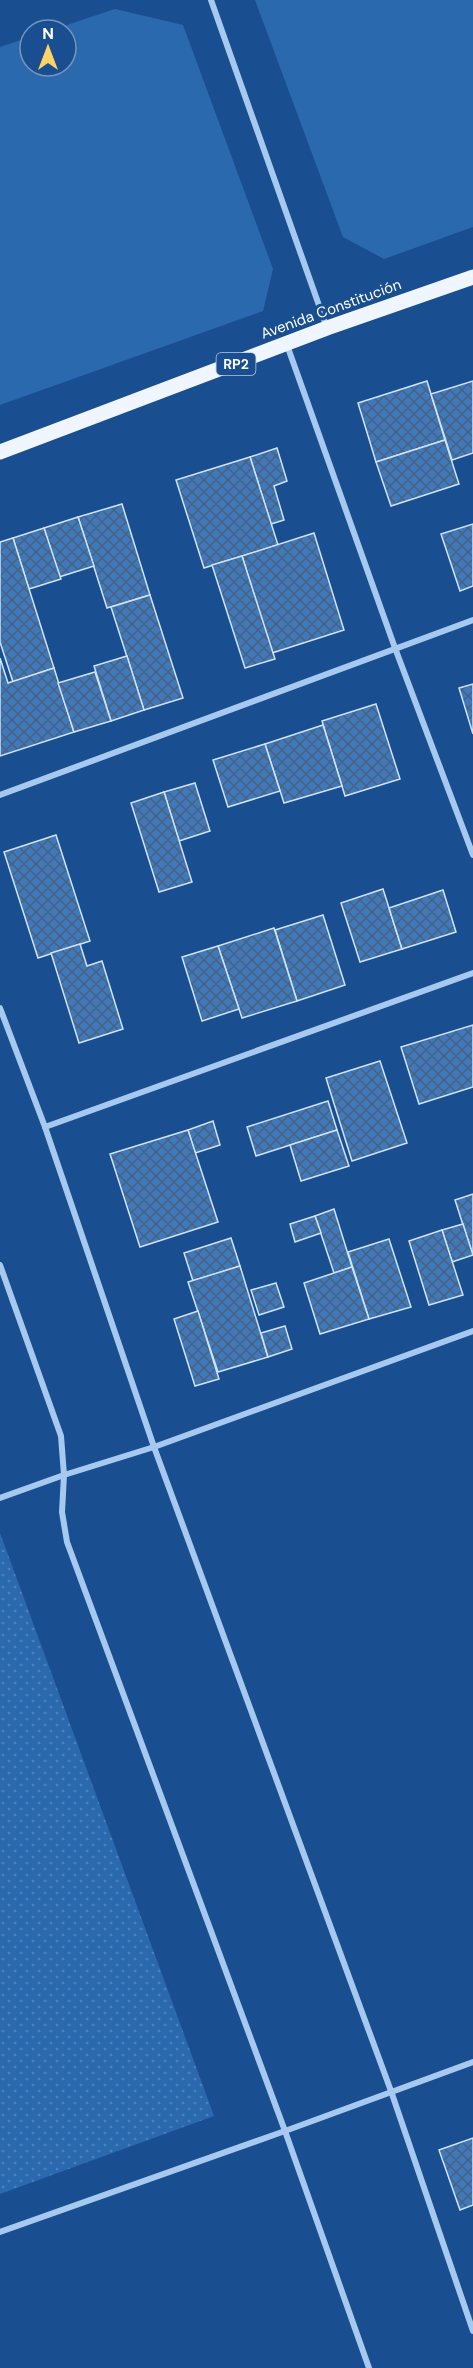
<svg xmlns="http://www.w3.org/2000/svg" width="473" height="2368" font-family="'DM Sans',sans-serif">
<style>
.grass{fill:#2b69af}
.park{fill:url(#park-dots)}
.building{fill:url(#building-cross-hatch);stroke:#cee3fb;stroke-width:1.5}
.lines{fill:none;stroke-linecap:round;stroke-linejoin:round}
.street{stroke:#a7c9ef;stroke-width:6}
.primary{stroke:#f0f6ff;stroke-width:15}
.labels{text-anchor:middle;stroke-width:6;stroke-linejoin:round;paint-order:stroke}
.shield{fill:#194f91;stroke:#bacade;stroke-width:1.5}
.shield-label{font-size:14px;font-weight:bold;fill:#fff}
.street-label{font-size:15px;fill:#fff;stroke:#194f91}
</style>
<defs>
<pattern id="park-dots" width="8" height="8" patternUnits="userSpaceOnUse" patternTransform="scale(1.5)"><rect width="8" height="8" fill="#2b69af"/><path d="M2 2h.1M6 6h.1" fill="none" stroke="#4b80bb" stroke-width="1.8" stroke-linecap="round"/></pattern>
<pattern id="building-cross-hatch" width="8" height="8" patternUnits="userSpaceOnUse" patternTransform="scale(1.5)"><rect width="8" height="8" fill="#4178b9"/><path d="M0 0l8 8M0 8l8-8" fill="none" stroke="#466282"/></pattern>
</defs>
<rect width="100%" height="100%" fill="#194f91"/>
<!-- grass -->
<g class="grass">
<path d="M 255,0 L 473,0 L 473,227 L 384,259 L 343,237 Z"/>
<path d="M 115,9 L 183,25 L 273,269 L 263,311 L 0,405 L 0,47 L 30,37 L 30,66 L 66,66 L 66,30 L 52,30 Z"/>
</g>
<!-- park -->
<path class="park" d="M 0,1533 L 214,2116 L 0,2194 Z"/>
<!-- building -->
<g class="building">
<path d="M 427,381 L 445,440 L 376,462 L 358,403 Z"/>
<path d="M 473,381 L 473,453 L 452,460 L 431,394 Z"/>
<path d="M 445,440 L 459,484 L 391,506 L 376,462 Z"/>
<path d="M 277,448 L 287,481 L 274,486 L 284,520 L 271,524 L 250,457 Z"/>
<path d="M 250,457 L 278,545 L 204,568 L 176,480 Z"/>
<path d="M 122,504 L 150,595 L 107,608 L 78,517 Z"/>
<path d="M 78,517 L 94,566 L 59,577 L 44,528 Z"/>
<path d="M 473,524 L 473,586 L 460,591 L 441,534 Z"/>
<path d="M 44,528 L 61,579 L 29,589 L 13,538 Z"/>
<path d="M 314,533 L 344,630 L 272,653 L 242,556 Z"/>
<path d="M 13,538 L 54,668 L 13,682 L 0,642 L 0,542 Z"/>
<path d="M 242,556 L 275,659 L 245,668 L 212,565 Z"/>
<path d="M 150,595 L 183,698 L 144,710 L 111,607 Z"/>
<path d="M 127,656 L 144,710 L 111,721 L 94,666 Z"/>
<path d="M 0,658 L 8,683 L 54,668 L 74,732 L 0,756 Z"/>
<path d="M 95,672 L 111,721 L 74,732 L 58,683 Z"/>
<path d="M 473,684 L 473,734 L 459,688 Z"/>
<path d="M 376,704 L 400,779 L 345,796 L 322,721 Z"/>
<path d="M 323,725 L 342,786 L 284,803 L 265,744 Z"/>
<path d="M 265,744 L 280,791 L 228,807 L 213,760 Z"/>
<path d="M 195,783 L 210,831 L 179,841 L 164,792 Z"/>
<path d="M 164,792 L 192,882 L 159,892 L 131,803 Z"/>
<path d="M 56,835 L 90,941 L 38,958 L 4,852 Z"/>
<path d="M 383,889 L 402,949 L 360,962 L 341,903 Z"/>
<path d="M 443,890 L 456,932 L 402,949 L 389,908 Z"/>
<path d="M 323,915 L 345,985 L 297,1001 L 275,930 Z"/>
<path d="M 274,928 L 297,1001 L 242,1018 L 218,946 Z"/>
<path d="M 80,944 L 87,966 L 102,961 L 123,1029 L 79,1043 L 51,953 Z"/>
<path d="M 218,946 L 239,1009 L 202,1021 L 182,957 Z"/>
<path d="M 473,1025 L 473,1087 L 419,1104 L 401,1047 Z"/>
<path d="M 380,1061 L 407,1143 L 352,1161 L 326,1078 Z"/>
<path d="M 328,1101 L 337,1130 L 256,1156 L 247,1127 Z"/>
<path d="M 213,1121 L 220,1145 L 195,1153 L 188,1130 Z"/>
<path d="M 188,1130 L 218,1222 L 140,1247 L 110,1154 Z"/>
<path d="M 337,1130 L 349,1166 L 301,1181 L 290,1145 Z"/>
<path d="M 473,1194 L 473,1256 L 455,1200 Z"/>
<path d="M 334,1209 L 352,1267 L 334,1273 L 315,1216 Z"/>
<path d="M 315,1216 L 321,1233 L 295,1242 L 290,1224 Z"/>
<path d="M 463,1224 L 473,1255 L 452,1262 L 442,1230 Z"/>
<path d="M 442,1230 L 463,1295 L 429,1305 L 409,1241 Z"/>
<path d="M 231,1238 L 240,1266 L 193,1281 L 184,1253 Z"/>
<path d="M 389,1239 L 411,1307 L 369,1319 L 348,1252 Z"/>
<path d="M 240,1266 L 268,1357 L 218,1372 L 188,1282 Z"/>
<path d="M 352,1267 L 369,1319 L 320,1334 L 304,1283 Z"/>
<path d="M 276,1283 L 284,1307 L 259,1315 L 251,1290 Z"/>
<path d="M 198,1311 L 219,1379 L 195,1386 L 174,1319 Z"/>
<path d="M 285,1326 L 292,1349 L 268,1357 L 261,1333 Z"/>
<path d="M 473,2138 L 473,2205 L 460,2210 L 439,2150 Z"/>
</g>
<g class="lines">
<!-- street -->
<g class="street">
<path d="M 211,0 L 327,328"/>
<path d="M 287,345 L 395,648 L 473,855"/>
<path d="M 0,795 L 473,620"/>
<path d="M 0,1008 L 45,1127 L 154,1447 L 391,2091 L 473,2331"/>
<path d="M 45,1127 L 473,973"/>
<path d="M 0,1265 L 61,1436 L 64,1475 L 62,1512 L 67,1542 L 285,2131 L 369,2368"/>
<path d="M 0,1498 L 64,1475 L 154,1447 L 473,1331"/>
<path d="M 0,2232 L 285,2131 L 473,2062"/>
</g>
<!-- primary -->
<path class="primary" d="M 0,452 L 327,328 L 473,277"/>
</g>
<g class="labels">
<!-- shield labels -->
<rect class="shield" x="216.5" y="353" width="39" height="22" rx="4.5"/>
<g class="shield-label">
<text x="236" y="369">RP2</text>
</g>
<!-- street labels -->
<g class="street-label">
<text transform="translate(331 309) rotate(-20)" y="5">Avenida Constitución</text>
</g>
</g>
<!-- north arrow -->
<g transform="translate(48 48)"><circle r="28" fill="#194f91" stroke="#7595bd" stroke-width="1.5"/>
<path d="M0-4.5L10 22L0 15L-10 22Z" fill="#ffd166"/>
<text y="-9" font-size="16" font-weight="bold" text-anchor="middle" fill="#ffffff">N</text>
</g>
</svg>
